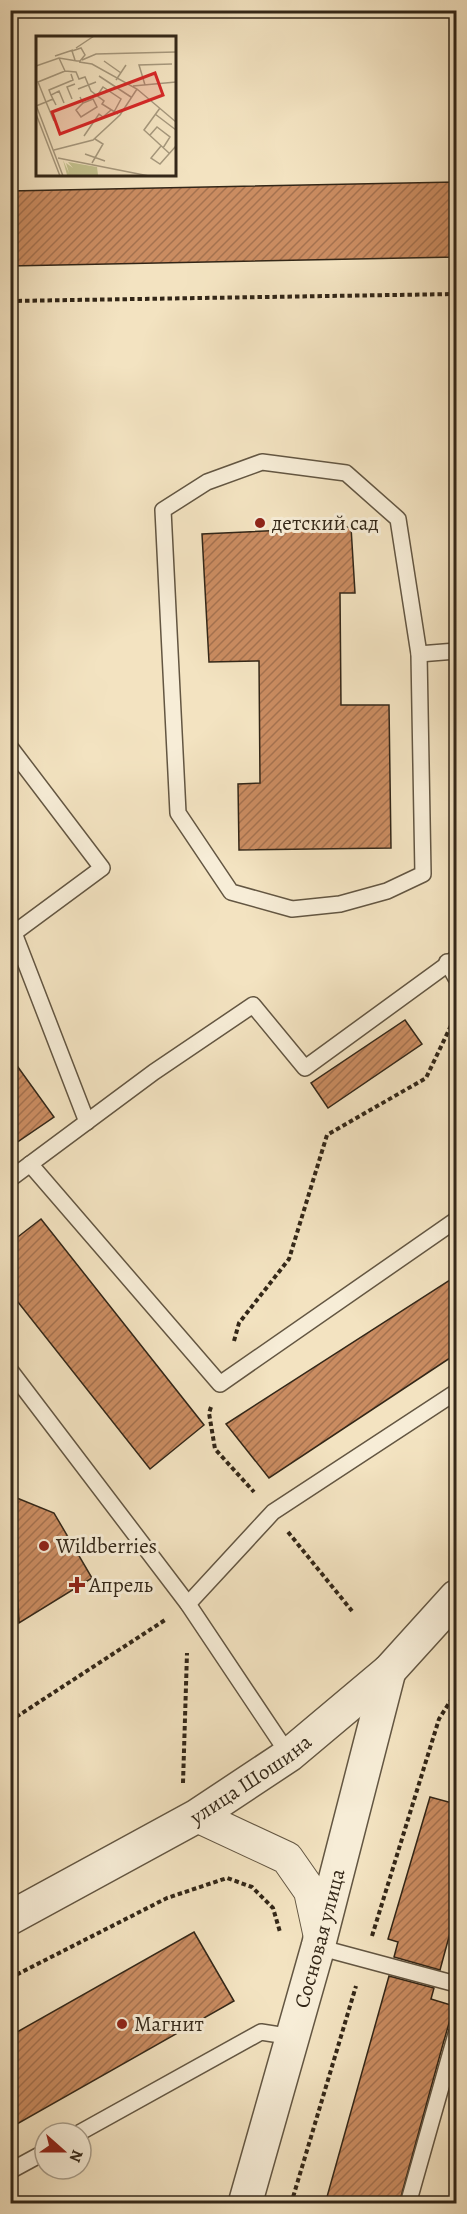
<svg xmlns="http://www.w3.org/2000/svg" width="467" height="2214" font-family="Alegreya,serif">
<style>
.building{fill:url(#building-hatch);stroke:#332718;stroke-width:1.5}
.lines{fill:none;stroke-linecap:round;stroke-linejoin:round}
.service-casing{stroke:#635642;stroke-width:18}
.minor-casing{stroke:#635642;stroke-width:34}
.tertiary-casing{stroke:#635642;stroke-width:36}
.path{stroke:#332718;stroke-width:4;stroke-dasharray:4.5 3;stroke-linecap:butt}
.service{stroke:#f7edd7;stroke-width:15}
.minor{stroke:#f7edd7;stroke-width:32}
.tertiary{stroke:#f7edd7;stroke-width:33}
.poi-dot{fill:#8f2418;stroke:#f7edd7;stroke-width:2}
.labels{text-anchor:middle;stroke-width:6;stroke-linejoin:round;paint-order:stroke}
.poi-label{font-size:21px;fill:#332718;stroke:#f7edd7;text-anchor:start}
.street-label{font-size:21px;fill:#332718;stroke:#f7edd7}
.inset-road{fill:none;stroke:#a6987d;stroke-width:1.5}
.view{fill:#d62828;fill-opacity:0.15;stroke:#d62828;stroke-width:3}
.inset-edge{fill:none;stroke:#332718;stroke-width:3}
</style>
<defs>
<pattern id="building-hatch" width="6" height="6" patternUnits="userSpaceOnUse" patternTransform="scale(1.5)"><rect width="6" height="6" fill="#ca8c61"/><path d="M-1 1l2-2M0 6l6-6M5 7l2-2" fill="none" stroke="#a5724f"/></pattern>
</defs>
<rect width="100%" height="100%" fill="#f3e3c1"/>
<filter id="stains"><feTurbulence type="fractalNoise" baseFrequency=".00333" numOctaves="4"/><feColorMatrix values="0 0 0 0 .2 0 0 0 0 .09 0 0 0 0 .02 0 0 0 .5 -.17"/></filter>
<radialGradient id="worn" r=".72"><stop offset=".6" stop-color="#630" stop-opacity="0"/><stop offset="1" stop-color="#630" stop-opacity=".3"/></radialGradient>
<!-- building -->
<g class="building">
<path d="M 456,182 L 456,257 L 10,266 L 10,191 Z"/>
<path d="M 351,527 L 355,593 L 340,593 L 341,705 L 389,705 L 391,848 L 239,850 L 238,784 L 260,783 L 259,661 L 209,662 L 202,534 Z"/>
<path d="M 405,1020 L 422,1044 L 328,1108 L 311,1083 Z"/>
<path d="M 10,1056 L 54,1117 L 10,1147 Z"/>
<path d="M 41,1219 L 204,1425 L 150,1469 L 10,1292 L 10,1243 Z"/>
<path d="M 456,1276 L 456,1354 L 269,1478 L 226,1424 Z"/>
<path d="M 12,1496 L 54,1513 L 92,1578 L 19,1623 Z"/>
<path d="M 430,1797 L 456,1804 L 456,1911 L 440,1970 L 394,1957 L 398,1942 L 388,1939 Z"/>
<path d="M 194,1932 L 234,2001 L 10,2128 L 10,2036 Z"/>
<path d="M 389,1976 L 434,1988 L 431,1999 L 454,2006 L 443,2044 L 399,2204 L 325,2204 Z"/>
</g>
<g class="lines">
<defs>
<g id="service">
<path d="M 262,462 L 346,473 L 398,519 L 419,654 L 423,874 L 387,891 L 340,904 L 292,909 L 231,892 L 178,813 L 163,510 L 207,482 Z"/>
<path d="M 419,654 L 456,651"/>
<path d="M 10,747 L 102,868 L 14,933 L 87,1122"/>
<path d="M 447,962 L 456,978"/>
<path d="M 30,1164 L 220,1384 L 456,1220"/>
<path d="M 10,1179 L 154,1072 L 253,1005 L 305,1068 L 456,958"/>
<path d="M 10,1370 L 188,1604 L 289,1755"/>
<path d="M 188,1604 L 273,1512 L 456,1392"/>
<path d="M 318,1947 L 456,1984"/>
<path d="M 79,2133 L 261,2032 L 293,2037"/>
<path d="M 10,2171 L 45,2152"/>
<path d="M 408,2204 L 456,2034"/>
</g>
<path id="minor" d="M 197,1816 L 287,1858 L 310,1891 L 320,1937"/>
<g id="tertiary">
<path id="s1" d="M 10,1918 L 197,1816 L 289,1755 L 389,1671 L 456,1597"/>
<path id="s2" d="M 245,2204 L 318,1947 L 389,1671"/>
</g>
</defs>
<!-- service casing -->
<use href="#service" class="service-casing"/>
<!-- minor casing -->
<use href="#minor" class="minor-casing"/>
<!-- tertiary casing -->
<use href="#tertiary" class="tertiary-casing"/>
<!-- path -->
<g class="path">
<path d="M 10,301 L 456,294"/>
<path d="M 234,1341 L 239,1323 L 289,1259 L 327,1135 L 426,1078 L 456,1015"/>
<path d="M 211,1407 L 209,1413 L 215,1449 L 254,1492"/>
<path d="M 288,1532 L 352,1611"/>
<path d="M 10,1721 L 165,1620"/>
<path d="M 183,1783 L 187,1653"/>
<path d="M 372,1936 L 439,1719 L 456,1692"/>
<path d="M 10,1978 L 167,1898 L 227,1878 L 252,1887 L 273,1908 L 280,1932"/>
<path d="M 291,2204 L 356,1986"/>
</g>
<!-- service -->
<use href="#service" class="service"/>
<!-- minor -->
<use href="#minor" class="minor"/>
<!-- tertiary -->
<use href="#tertiary" class="tertiary"/>
</g>
<!-- markers -->
<g class="poi-dot">
<circle cx="260" cy="523" r="6"/>
<circle cx="44" cy="1546" r="6"/>
<path d="M74 1576h6v6h6v6h-6v6h-6v-6h-6v-6h6z"/>
<circle cx="122" cy="2024" r="6"/>
</g>
<g class="labels">
<!-- poi labels -->
<g class="poi-label">
<text x="272" y="530">детский сад</text>
<text x="56" y="1553">Wildberries</text>
<text x="89" y="1592">Апрель</text>
<text x="134" y="2031">Магнит</text>
</g>
<!-- street labels -->
<g class="street-label">
<text dy="7" stroke="none"><textPath href="#s1" startOffset="278">улица Шошина</textPath></text>
<text dy="7" stroke="none"><textPath href="#s2" startOffset="276">Сосновая улица</textPath></text>
</g>
</g>
<!-- overview -->
<g transform="translate(36 36)">
<rect width="140" height="140" fill="#f3e3c1"/>
<path d="M 27,124 L 33,137 L 30,127 L 37,132 L 32,126 L 61,131 L 62,139 L 31,139 Z" fill="#c3c18e"/>
<path class="inset-road" d="M 40,12 L 58,0M 19,20 L 37,14M 46,24 L 60,18 L 140,16M 68,25 L 85,37M 43,26 L 56,28 L 101,53 L 140,86M 0,30 L 23,22 L 41,25 L 44,25 L 49,19 L 45,12 L 36,15 L 39,24M 29,35 L 40,36 L 43,43 L 49,41 L 55,55 L 68,65 L 66,68 L 82,78M 63,40 L 95,61M 80,44 L 90,29M 109,49 L 103,29 L 136,28M 97,50 L 140,46M 42,53 L 60,46M 15,59 L 13,54 L 37,44 L 35,38M 61,60 L 67,51 L 85,63 L 78,76M 44,61 L 47,67 L 40,74 L 45,81 L 61,71 L 57,63 L 47,67M 17,63 L 10,66 L 18,85M 36,63 L 31,51 L 39,48M 0,69 L 27,140M 20,69 L 15,59 L 23,55 L 28,67M 0,70 L 10,66 L 2,46 L 29,35 L 23,22M 124,72 L 108,94 L 133,117M 0,78 L 24,140M 119,78 L 140,94M 114,99 L 121,91 L 134,101 L 127,112M 48,100 L 63,78 L 67,81 L 75,74M 125,110 L 115,122 L 124,128 L 140,110M 18,114 L 57,104 L 84,79 L 101,53M 49,118 L 69,125M 22,122 L 113,140M 56,127 L 67,108 L 59,103"/>
<path class="view" d="M 119,37 L 127,59 L 24,98 L 16,76 Z"/>
<rect width="140" height="140" class="inset-edge"/>
</g>
<!-- margin -->
<rect width="467" height="2214" fill="none" stroke="#f3e3c1" stroke-width="36"/>
<rect x="12" y="12" width="443" height="2190" fill="none" stroke="#332718" stroke-width="3"/>
<rect x="18" y="18" width="431" height="2178" fill="none" stroke="#332718" stroke-width="1.5"/>
<!-- north arrow -->
<g transform="translate(63 2151) rotate(111)"><circle r="28" fill="#f7edd7" stroke="#a99e8b" stroke-width="1.5"/>
<path d="M0-4.5L10 22L0 15L-10 22Z" fill="#8f2418"/>
<text y="-9" font-size="16" font-weight="bold" text-anchor="middle" fill="#332718">N</text>
</g>
<rect width="100%" height="100%" filter="url(#stains)"/>
<rect width="100%" height="100%" fill="url(#worn)"/>
</svg>
